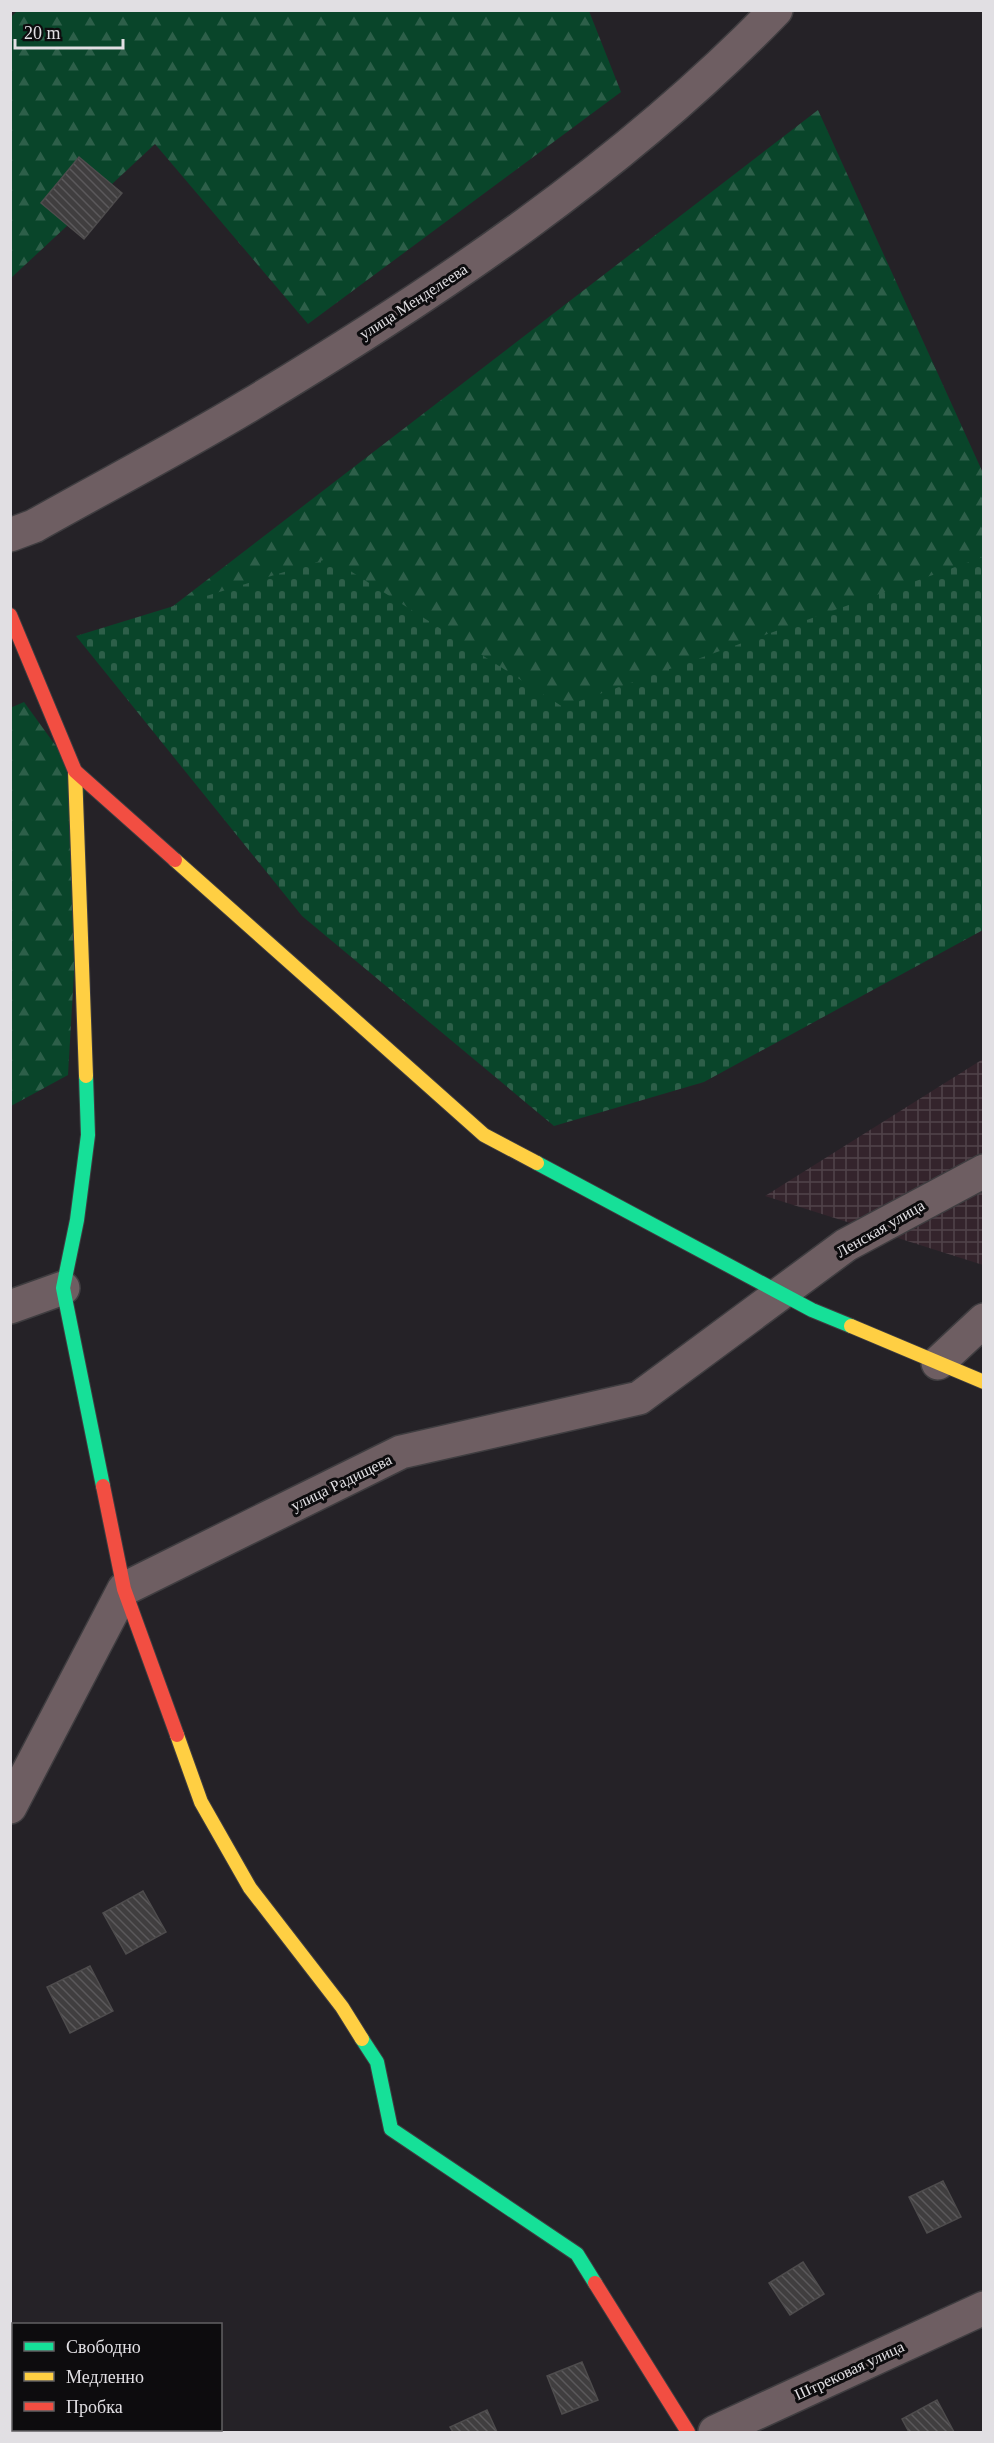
<svg xmlns="http://www.w3.org/2000/svg" width="994" height="2443" font-family="Georgia,serif">
<style>
.industrial{fill:url(#industrial-grid)}
.forest{fill:url(#forest-firs)}
.cemetery{fill:url(#cemetery-stones)}
.building{fill:url(#building-back-hatch);stroke:#4e4c4d;stroke-width:1.5}
.lines{fill:none;stroke-linecap:round;stroke-linejoin:round}
.street-casing{stroke:#3f3d40;stroke-width:36}
.fast-casing{stroke:#3f3d40;stroke-width:16}
.slow-casing{stroke:#3f3d40;stroke-width:16}
.jam-casing{stroke:#3f3d40;stroke-width:16}
.street{stroke:#6e5e62;stroke-width:33}
.fast{stroke:#16e098;stroke-width:14}
.slow{stroke:#ffcf43;stroke-width:14}
.jam{stroke:#f24e42;stroke-width:14}
.labels{text-anchor:middle;stroke-width:6;stroke-linejoin:round;paint-order:stroke}
.street-label{font-size:16px;fill:#e1dfe3;stroke:#0d0c0e}
</style>
<defs>
<pattern id="industrial-grid" width="8" height="8" patternUnits="userSpaceOnUse" patternTransform="scale(1.5)"><rect width="8" height="8" fill="#34242c"/><path d="M0 4h8M4 0v8" fill="none" stroke="#51434a"/></pattern>
<pattern id="forest-firs" width="22" height="20" patternUnits="userSpaceOnUse" patternTransform="scale(1.5)"><rect width="22" height="20" fill="#09452a"/><path d="M5 1l3.5 6h-7zM16 11l3.5 6h-7z" fill="#2d5f49"/></pattern>
<pattern id="cemetery-stones" width="16" height="16" patternUnits="userSpaceOnUse" patternTransform="scale(1.5)"><rect width="16" height="16" fill="#09452a"/><path d="M2 7V4a2 2 0 0 1 4 0v3zM10 15v-3a2 2 0 0 1 4 0v3z" fill="#2d5f49"/></pattern>
<pattern id="building-back-hatch" width="6" height="6" patternUnits="userSpaceOnUse" patternTransform="scale(1.5)"><rect width="6" height="6" fill="#403e3f"/><path d="M-1 5l2 2M0 0l6 6M5-1l2 2" fill="none" stroke="#5b595b"/></pattern>
</defs>
<rect width="100%" height="100%" fill="#252227"/>
<!-- industrial -->
<path class="industrial" d="M 983,1059 L 983,1265 L 765,1196 Z"/>
<!-- forest -->
<g class="forest">
<path d="M 17,11 L 589,11 L 621,92 L 308,324 L 155,144 L 11,278 L 10,18 Z"/>
<path d="M 818,110 L 983,473 L 983,797 L 151,623 Z"/>
<path d="M 24,702 L 85,786 L 68,1075 L 11,1106 L 10,708 Z"/>
</g>
<!-- cemetery -->
<path class="cemetery" d="M 983,557 L 983,930 L 704,1082 L 554,1126 L 302,916 L 76,636 L 330,558 L 563,707 Z"/>
<!-- building -->
<g class="building">
<path d="M 79,157 L 122,193 L 84,239 L 41,203 Z"/>
<path d="M 143,1891 L 166,1932 L 126,1954 L 103,1913 Z"/>
<path d="M 90,1966 L 113,2011 L 70,2033 L 47,1987 Z"/>
<path d="M 943,2181 L 961,2217 L 927,2233 L 909,2197 Z"/>
<path d="M 803,2262 L 824,2294 L 790,2315 L 769,2283 Z"/>
<path d="M 582,2362 L 598,2400 L 562,2414 L 547,2376 Z"/>
<path d="M 937,2400 L 954,2432 L 909,2432 L 902,2419 Z"/>
<path d="M 487,2410 L 497,2432 L 453,2432 L 450,2427 Z"/>
</g>
<g class="lines">
<defs>
<g id="street">
<path d="M 10,535 L 34,526 C 105,486 178,448 248,406 C 436,293 623,168 776,10"/>
<path d="M 10,1307 L 63,1288"/>
<path d="M 938,1363 L 984,1320"/>
<path d="M 10,1807 L 124,1589 L 401,1452 L 639,1398 L 846,1245 L 984,1171"/>
<path d="M 715,2432 L 984,2308"/>
</g>
<g id="fast">
<path d="M 86,1076 L 88,1135 L 77,1220 L 63,1288 L 103,1486"/>
<path d="M 537,1163 L 812,1310 L 851,1326"/>
<path d="M 362,2039 L 377,2062 L 391,2129 L 577,2254 L 595,2283"/>
</g>
<g id="slow">
<path d="M 75,771 L 86,1076"/>
<path d="M 175,860 L 484,1135 L 537,1163"/>
<path d="M 851,1326 L 984,1382"/>
<path d="M 177,1735 L 201,1802 L 250,1888 L 342,2007 L 362,2039"/>
</g>
<g id="jam">
<path d="M 10,615 L 75,771 L 175,860"/>
<path d="M 103,1486 L 124,1589 L 177,1735"/>
<path d="M 595,2283 L 688,2432"/>
</g>
</defs>
<!-- street casing -->
<use href="#street" class="street-casing"/>
<!-- fast casing -->
<use href="#fast" class="fast-casing"/>
<!-- slow casing -->
<use href="#slow" class="slow-casing"/>
<!-- jam casing -->
<use href="#jam" class="jam-casing"/>
<!-- street -->
<use href="#street" class="street"/>
<!-- fast -->
<use href="#fast" class="fast"/>
<!-- slow -->
<use href="#slow" class="slow"/>
<!-- jam -->
<use href="#jam" class="jam"/>
</g>
<g class="labels">
<!-- street labels -->
<g class="street-label">
<text transform="translate(413 301) rotate(-33)" y="6">улица Менделеева</text>
<text transform="translate(880 1228) rotate(-30)" y="6">Ленская улица</text>
<text transform="translate(341 1482) rotate(-26)" y="6">улица Радищева</text>
<text transform="translate(849 2370) rotate(-25)" y="6">Штрековая улица</text>
</g>
</g>
<!-- border -->
<rect width="994" height="2443" fill="none" stroke="#e1dfe3" stroke-width="24"/>
<!-- legend -->
<rect x="12" y="2323" width="210" height="108" fill="#0d0c0e" stroke="#626063" stroke-width="1.5"/>
<rect x="24" y="2342" width="30" height="9" fill="#16e098" stroke="#626063" stroke-width="1.5"/>
<text x="66" y="2353" font-size="18" fill="#e1dfe3">Свободно</text>
<rect x="24" y="2372" width="30" height="9" fill="#ffcf43" stroke="#626063" stroke-width="1.5"/>
<text x="66" y="2383" font-size="18" fill="#e1dfe3">Медленно</text>
<rect x="24" y="2402" width="30" height="9" fill="#f24e42" stroke="#626063" stroke-width="1.5"/>
<text x="66" y="2413" font-size="18" fill="#e1dfe3">Пробка</text>
<!-- scale -->
<path d="M15 39v9h108v-9" fill="none" stroke="#e1dfe3" stroke-width="3"/>
<text x="24" y="39" font-size="18" fill="#e1dfe3" stroke="#0d0c0e" stroke-width="4.5" paint-order="stroke">20 m</text>
</svg>
